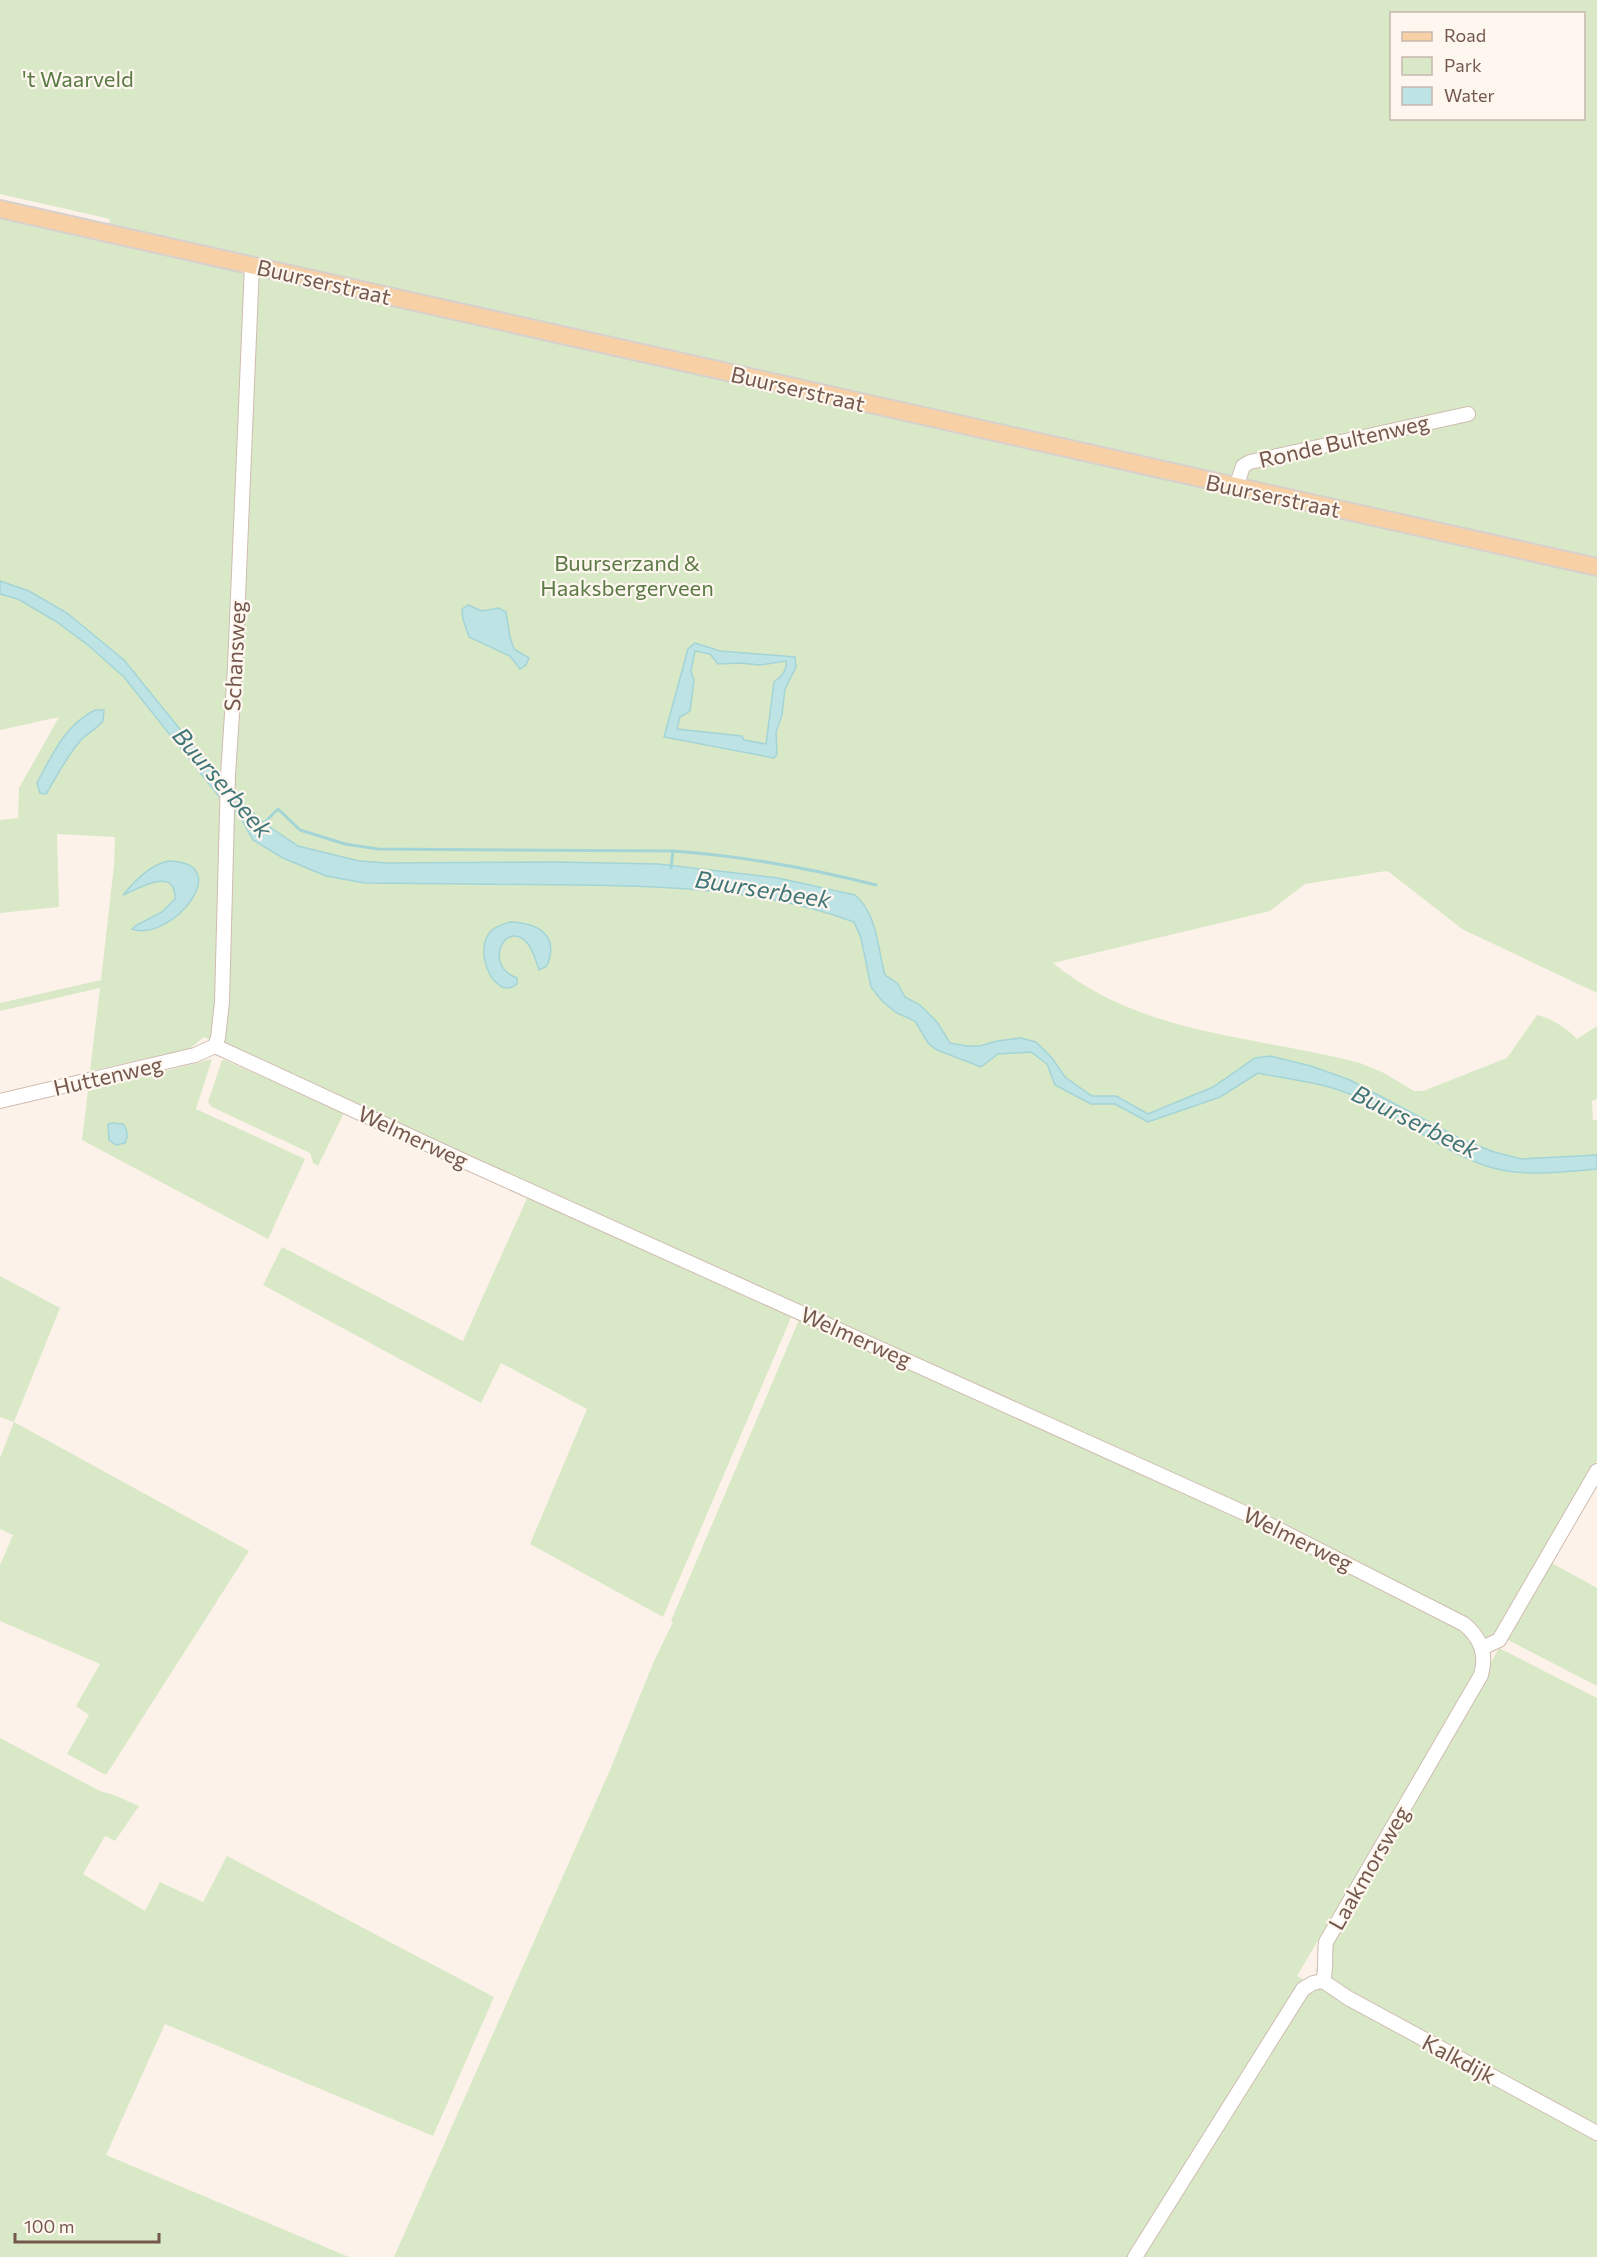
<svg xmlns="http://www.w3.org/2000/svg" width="1597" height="2257" font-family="Commissioner,sans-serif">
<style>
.green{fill:#d9e9c7;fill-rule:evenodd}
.water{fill:#bee3e5;stroke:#a4d4d6;stroke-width:1.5;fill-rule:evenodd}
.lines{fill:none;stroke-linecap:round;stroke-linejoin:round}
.stream{stroke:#a4d4d6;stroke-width:3}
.minor-casing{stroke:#cfbcb1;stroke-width:16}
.major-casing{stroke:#d8d0cd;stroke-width:20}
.minor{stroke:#fff;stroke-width:14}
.major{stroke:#f7d0a5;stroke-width:16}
.labels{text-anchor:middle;stroke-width:4.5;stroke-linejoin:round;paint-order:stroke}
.park-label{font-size:22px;fill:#5b7a45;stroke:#fef7ef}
.street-label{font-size:22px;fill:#75584d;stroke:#fef7ef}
.water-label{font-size:24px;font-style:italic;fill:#417679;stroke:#fef7ef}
</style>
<rect width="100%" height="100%" fill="#fcf2e9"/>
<!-- green -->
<g class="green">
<path d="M 0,0 L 1597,0 L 1597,993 L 1462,929 L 1389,872 L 1386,871 L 1305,884 L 1270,911 L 1053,963 C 1142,1036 1254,1035 1360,1063 L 1384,1073 L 1414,1091 L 1423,1091 L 1507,1058 L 1537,1015 C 1553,1019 1565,1027 1577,1039 L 1597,1026 L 1597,1099 L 1592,1101 L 1593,1120 L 1597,1120 L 1597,1461 L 1434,1744 L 1297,1976 L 1597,2140 L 1597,2257 L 394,2257 L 610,1770 L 654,1661 L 673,1622 L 671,1621 L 804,1308 L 204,1037 L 189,1049 L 90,1071 L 100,988 L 0,1011 L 0,1003 L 101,980 L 114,865 L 115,837 L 57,834 L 59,907 L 0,913 L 0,820 L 18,818 L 19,788 L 59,717 L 0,730 L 0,216 L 105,239 L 110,219 L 0,194 ZM 1392,14 L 1584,14 L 1584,118 L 1392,118 Z"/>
<path d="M 212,1059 L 196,1109 L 305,1159 L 268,1239 L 82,1140 L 88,1091 Z"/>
<path d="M 222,1060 L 227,1061 L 344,1113 L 318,1166 L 313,1163 L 310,1153 L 212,1107 L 208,1102 Z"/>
<path d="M 528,1196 L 793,1313 L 663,1617 L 530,1544 L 587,1409 L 501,1363 L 481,1403 L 263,1285 L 282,1247 L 463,1341 Z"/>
<path d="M 0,1276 L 60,1308 L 14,1422 L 249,1551 L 106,1775 L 67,1754 L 89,1715 L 76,1706 L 100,1664 L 0,1621 L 0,1565 L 13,1535 L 0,1529 L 0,1458 L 14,1422 L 0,1417 Z"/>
<path d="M 1550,1562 L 1597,1588 L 1597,1686 L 1508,1640 Z"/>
<path d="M 1499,1648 L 1597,1698 L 1597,2126 L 1315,1971 L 1402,1823 Z"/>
<path d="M 0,1738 L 100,1791 L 114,1795 L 139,1806 L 115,1841 L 105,1836 L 83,1874 L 145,1911 L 160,1882 L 203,1902 L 227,1856 L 494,1997 L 433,2136 L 165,2024 L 106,2155 L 349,2257 L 0,2257 Z"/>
</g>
<!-- water -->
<g class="water">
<path d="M 0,581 L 29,591 L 67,613 L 124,660 L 225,785 L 264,823 L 298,846 L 359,861 L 387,863 L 556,862 L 658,864 L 778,878 L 855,895 C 878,915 877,947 885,975 L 897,983 L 905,997 L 920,1005 L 937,1022 L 950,1043 L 967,1046 L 980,1046 L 997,1041 L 1021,1038 L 1036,1042 L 1052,1058 L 1065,1077 L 1092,1096 L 1116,1096 L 1148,1114 L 1213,1087 L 1255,1058 L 1270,1056 L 1311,1066 L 1350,1080 L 1461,1139 L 1494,1152 L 1521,1159 L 1597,1155 L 1597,1169 C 1563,1172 1527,1177 1493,1168 C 1443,1154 1397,1113 1347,1093 C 1319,1082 1287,1079 1258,1073 L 1220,1097 L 1148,1122 L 1115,1104 L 1091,1104 L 1055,1085 L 1047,1064 L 1031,1052 L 998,1054 L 981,1067 L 937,1050 L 928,1043 L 915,1021 L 897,1013 L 882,1001 L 871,987 L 861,938 L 854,922 C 765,889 669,886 575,885 C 505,884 435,884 365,883 L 326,876 L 283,858 L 253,840 L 238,813 L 225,804 L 124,677 L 89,646 L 57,622 L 18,599 L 0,594 Z"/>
<path d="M 468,605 L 482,611 L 499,608 L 506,612 L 510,637 L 514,649 L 529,658 L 526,665 L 520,669 L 510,656 L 469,637 L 463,619 L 462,609 Z"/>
<path d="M 695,643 L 720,651 L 795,657 L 796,667 L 785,689 L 782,715 L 776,732 L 777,754 L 774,758 L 664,737 L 688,649 ZM 695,651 L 710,654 L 718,664 L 740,663 L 760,665 L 786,661 C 788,670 781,677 774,682 L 766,744 L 744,740 L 742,736 L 677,729 L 680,717 L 690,711 L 694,680 L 691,671 Z"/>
<path d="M 95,710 L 104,710 L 103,721 C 97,729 87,733 81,740 C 66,757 57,776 46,794 L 40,793 L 37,783 C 52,755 65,725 95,710 Z"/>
<path d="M 168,861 C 238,862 171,943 132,929 L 137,925 L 162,912 L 175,899 C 176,865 138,889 123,895 C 136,880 148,866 168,861 Z"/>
<path d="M 510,922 C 537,923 560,934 547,966 L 539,970 C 536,961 534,952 528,944 C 506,917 482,966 517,978 L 517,984 C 495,1003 471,949 492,930 C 497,926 504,924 510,922 Z"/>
<path d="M 113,1123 L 123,1124 C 128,1130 128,1137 125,1143 L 116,1145 L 109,1140 L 108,1124 Z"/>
</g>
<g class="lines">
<!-- stream -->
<g class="stream">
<path d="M 264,823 L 278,809 L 300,830 L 345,844 L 378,849 L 673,851"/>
<path d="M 671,868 L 673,851 C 742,856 809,868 876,885"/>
</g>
<defs>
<g id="minor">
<path d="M 1236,487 L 1243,466 L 1250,462 L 1468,414"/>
<path d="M 215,1046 L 466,1162 L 1258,1519 L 1464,1624 C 1481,1638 1487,1654 1481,1675 L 1326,1942 C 1324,1956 1327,1968 1323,1981"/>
<path d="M 215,1046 L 218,1038 L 222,1002 L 228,775 L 235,668 L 252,265"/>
<path d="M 0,1101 L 195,1055 L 215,1046"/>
<path d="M 1482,1648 L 1499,1640 L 1597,1471"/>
<path d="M 1323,1981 L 1348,1998 L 1597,2133"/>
<path d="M 1135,2257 L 1303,1989 L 1313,1983 L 1323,1981"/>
</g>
<path id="major" d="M 0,209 L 1597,567"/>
</defs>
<!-- minor casing -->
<use href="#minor" class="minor-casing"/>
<!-- major casing -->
<use href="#major" class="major-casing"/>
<!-- minor -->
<use href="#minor" class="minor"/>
<!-- major -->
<use href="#major" class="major"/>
</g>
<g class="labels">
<!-- park labels -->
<g class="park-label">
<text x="78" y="87">'t Waarveld</text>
<text x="627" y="571">Buurserzand &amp;<tspan x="627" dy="25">Haaksbergerveen</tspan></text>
</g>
<!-- street labels -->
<g class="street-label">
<text transform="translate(324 282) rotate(13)" y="8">Buurserstraat</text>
<text transform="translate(798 389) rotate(13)" y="8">Buurserstraat</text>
<text transform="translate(1344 441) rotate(-13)" y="8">Ronde Bultenweg</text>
<text transform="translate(1273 496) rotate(12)" y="8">Buurserstraat</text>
<text transform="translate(235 656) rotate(-87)" y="8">Schansweg</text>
<text transform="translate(108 1076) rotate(-13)" y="8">Huttenweg</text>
<text transform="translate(413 1137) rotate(25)" y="8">Welmerweg</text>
<text transform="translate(856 1337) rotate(24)" y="8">Welmerweg</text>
<text transform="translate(1298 1539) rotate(26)" y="8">Welmerweg</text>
<text transform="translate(1369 1868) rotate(-60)" y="8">Laakmorsweg</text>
<text transform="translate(1459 2059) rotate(28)" y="8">Kalkdijk</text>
</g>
<!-- water labels -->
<g class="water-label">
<text transform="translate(222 783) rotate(49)" y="8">Buurserbeek</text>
<text transform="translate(763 890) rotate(9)" y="8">Buurserbeek</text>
<text transform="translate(1415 1122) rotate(26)" y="8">Buurserbeek</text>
</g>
</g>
<!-- legend -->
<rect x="1390" y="12" width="195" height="108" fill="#fef7ef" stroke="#c7b7ae" stroke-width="1.5"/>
<rect x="1402" y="32" width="30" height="9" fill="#f7d0a5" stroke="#c7b7ae" stroke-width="1.5"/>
<text x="1444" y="42" font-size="18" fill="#75584d">Road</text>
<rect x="1402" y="57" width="30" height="18" fill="#d9e9c7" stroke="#c7b7ae" stroke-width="1.5"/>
<text x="1444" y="72" font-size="18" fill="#75584d">Park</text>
<rect x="1402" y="87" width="30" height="18" fill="#bee3e5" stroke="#c7b7ae" stroke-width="1.5"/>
<text x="1444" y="102" font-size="18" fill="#75584d">Water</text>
<!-- scale -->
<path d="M15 2233v9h144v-9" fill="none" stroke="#75584d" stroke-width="3"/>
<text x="24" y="2233" font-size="18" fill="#75584d" stroke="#fef7ef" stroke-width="4.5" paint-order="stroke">100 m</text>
</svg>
